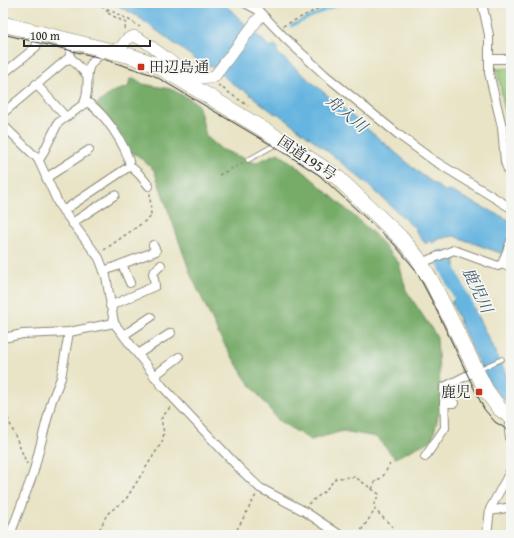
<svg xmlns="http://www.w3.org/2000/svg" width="514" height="538" font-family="'Gentium Book Plus','Noto Serif JP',serif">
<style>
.green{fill:#93c678;stroke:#5f7852}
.forest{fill:#76ab68;stroke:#506b4a}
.water{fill:#66b5e0;stroke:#487086}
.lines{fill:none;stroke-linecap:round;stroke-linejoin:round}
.stream{stroke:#66b5e0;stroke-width:2.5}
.river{stroke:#66b5e0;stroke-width:15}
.lane-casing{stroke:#8a8878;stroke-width:5.5}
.street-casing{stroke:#8a8878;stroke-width:10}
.secondary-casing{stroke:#8a8878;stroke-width:12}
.highway-casing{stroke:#8a8878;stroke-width:16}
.path{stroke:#8a8878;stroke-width:1.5;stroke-dasharray:3 3;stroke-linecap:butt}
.lane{stroke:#fff;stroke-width:4}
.street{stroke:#fff;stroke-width:8}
.secondary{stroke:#fff;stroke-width:11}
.highway{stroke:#fff;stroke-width:15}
.tram{stroke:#2b2b2b;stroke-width:1}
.poi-dot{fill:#c8321e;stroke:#f6f6f2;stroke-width:1.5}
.labels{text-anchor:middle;stroke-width:3.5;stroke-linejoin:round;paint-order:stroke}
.poi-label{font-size:15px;fill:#2b2b2b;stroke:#f6f6f2;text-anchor:start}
.street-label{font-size:15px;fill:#2b2b2b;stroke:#f6f6f2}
.water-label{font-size:16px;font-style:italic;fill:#405b6a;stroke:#f6f6f2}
</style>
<rect width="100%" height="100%" fill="#f6f6f2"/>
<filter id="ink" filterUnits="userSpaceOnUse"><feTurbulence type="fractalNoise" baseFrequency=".025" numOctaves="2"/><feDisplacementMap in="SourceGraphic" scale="8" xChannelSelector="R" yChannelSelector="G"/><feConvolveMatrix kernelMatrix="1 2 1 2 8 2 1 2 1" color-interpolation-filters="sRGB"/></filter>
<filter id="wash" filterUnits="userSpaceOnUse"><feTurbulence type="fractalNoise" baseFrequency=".012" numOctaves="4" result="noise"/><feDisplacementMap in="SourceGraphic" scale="16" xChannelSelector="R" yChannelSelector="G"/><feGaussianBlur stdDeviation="0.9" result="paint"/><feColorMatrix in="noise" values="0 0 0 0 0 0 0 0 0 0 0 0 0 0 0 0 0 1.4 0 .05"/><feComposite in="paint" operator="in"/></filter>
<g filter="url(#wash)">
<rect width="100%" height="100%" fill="#e9e4c6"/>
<!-- green -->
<path class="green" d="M 511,68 L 511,142 L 497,69 Z"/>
<!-- forest -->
<path class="forest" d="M 134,78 L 143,84 L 171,89 L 195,102 L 199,107 L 206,136 L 221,149 L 255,163 L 278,153 L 302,170 L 372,232 L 399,263 L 406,290 L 437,337 L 441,405 L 432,440 L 395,458 L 376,437 L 343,431 L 311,440 L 279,421 L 245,378 L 220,337 L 191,275 L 154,170 L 137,155 L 126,150 L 96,105 L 112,92 L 128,87 L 130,79 Z"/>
<!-- water -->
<g class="water">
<path d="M 113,3 L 223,3 L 271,48 L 275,45 L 278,48 L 276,52 L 422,175 L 446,192 L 450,191 L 511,221 L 511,257 L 454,236 L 438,239 L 437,237 L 438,240 L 432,243 L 429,240 L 426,244 L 418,235 L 414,226 L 412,226 C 370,184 325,148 277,113 L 275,114 L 243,89 L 241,90 L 208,64 L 202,64 L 137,16 Z"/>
<path d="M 448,253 L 455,255 L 455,268 L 460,281 L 507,376 C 508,387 511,395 511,405 C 484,388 465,331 451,302 L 460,296 L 447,266 L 440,269 L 439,258 Z"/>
</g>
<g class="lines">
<!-- stream -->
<path class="stream" d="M 291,26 L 341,3"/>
<!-- river -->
<path class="river" d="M 442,257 L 466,307"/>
</g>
</g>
<g filter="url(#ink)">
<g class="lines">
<defs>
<g id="lane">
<path d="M 248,160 L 273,146 L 277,141"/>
<path d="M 480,369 L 502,359"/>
</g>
<g id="street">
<path d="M 245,3 L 258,10 L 286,39 L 325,75 L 399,135 L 433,160 L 511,208"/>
<path d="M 482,3 L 489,35 L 489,73 L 502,127 L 505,162 L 511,178"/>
<path d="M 69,59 L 72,42"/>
<path d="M 490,59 L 511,59"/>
<path d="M 3,74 L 36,47 L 40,34"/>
<path d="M 36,84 L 65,116"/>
<path d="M 3,113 L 66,60 L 72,59 L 86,74"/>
<path d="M 3,125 L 38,159"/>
<path d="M 130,166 L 139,174 L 149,186"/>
<path d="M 46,178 L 89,150"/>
<path d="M 63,211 L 130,166 C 127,146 103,110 85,101"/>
<path d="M 72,223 L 115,195"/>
<path d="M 421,263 L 454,250 L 498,266 L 502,264 L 511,268"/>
<path d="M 122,264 L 130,283"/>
<path d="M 502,264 L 511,241"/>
<path d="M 104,271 L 156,251 L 153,245"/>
<path d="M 110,306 L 155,286 L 153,273 L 161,265"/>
<path d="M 114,323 L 163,387 L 240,469 L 260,488 L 304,511 L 340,535"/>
<path d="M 124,335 L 151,317"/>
<path d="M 3,338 L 23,334 L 69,332 L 114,323 L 106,276 L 99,258 L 59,205 L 38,159 L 41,157 L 58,123 L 84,104 C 94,78 76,68 107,51"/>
<path d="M 138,354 L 171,333"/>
<path d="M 154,376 L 179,357"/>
<path d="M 444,403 L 454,403"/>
<path d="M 511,417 L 509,431 L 511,444"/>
<path d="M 425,457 L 445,428 L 444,387 L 476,371"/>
<path d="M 490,511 L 511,507"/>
<path d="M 10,535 L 33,474 L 52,400 L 61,378 L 69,332"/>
<path d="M 487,535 L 490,509 L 511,470"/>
</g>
<path id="secondary" d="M 117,53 L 127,39 L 134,36 C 157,45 190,86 214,77 L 258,19"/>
<path id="highway" d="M 3,24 L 131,56 L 157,65 L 279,139 L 337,177 L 400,237 L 417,257 L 432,282 L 486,390 L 499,408 L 511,417"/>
</defs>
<!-- lane casing -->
<use href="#lane" class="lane-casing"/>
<!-- street casing -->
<use href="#street" class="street-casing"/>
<!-- secondary casing -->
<use href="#secondary" class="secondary-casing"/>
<!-- highway casing -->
<use href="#highway" class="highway-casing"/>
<!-- path -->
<g class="path">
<path d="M 96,3 L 131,21 L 140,27"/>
<path d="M 108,9 L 106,12 L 126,23 L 126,26 L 123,30"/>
<path d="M 283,26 L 330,3"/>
<path d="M 218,85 L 248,106"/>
<path d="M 219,175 L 243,163"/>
<path d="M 104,250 L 151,217 L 150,193"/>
<path d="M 3,407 L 27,464"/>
<path d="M 372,489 L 376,480 L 382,478 L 390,464"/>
<path d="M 308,504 L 324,492 L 336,478 L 355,477 L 379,494 L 374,504 L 375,510 L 394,528 L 390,535"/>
<path d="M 97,535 L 107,514 L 126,499 L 162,442 L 164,433 L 161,419 L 171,406"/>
<path d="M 234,535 L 256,495"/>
<path d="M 358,535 L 375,510"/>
</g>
<!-- lane -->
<use href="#lane" class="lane"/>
<!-- street -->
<use href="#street" class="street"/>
<!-- secondary -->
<use href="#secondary" class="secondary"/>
<!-- highway -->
<use href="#highway" class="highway"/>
<!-- tram -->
<path class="tram" d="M 3,34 L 97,57 L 153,75 L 285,153 L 319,175 L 394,244 L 415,269 L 433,303 L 484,409 L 495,422 L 511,432"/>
</g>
</g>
<!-- markers -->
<g class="poi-dot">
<rect x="137" y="63" width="8" height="8" rx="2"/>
<rect x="475" y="388" width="8" height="8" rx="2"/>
</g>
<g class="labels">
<!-- poi labels -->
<g class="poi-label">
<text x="149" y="72">田辺島通</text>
<text x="471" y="397" text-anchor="end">鹿児</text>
</g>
<!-- street labels -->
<g class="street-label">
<text transform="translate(307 158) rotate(34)" y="5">国道195号</text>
</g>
<!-- water labels -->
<g class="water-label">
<text transform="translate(347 113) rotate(40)" y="6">舟入川</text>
<text transform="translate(478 290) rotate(65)" y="6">鹿児川</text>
</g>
</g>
<!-- margin -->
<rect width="514" height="538" fill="none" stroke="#f6f6f2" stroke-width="16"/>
<!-- scale -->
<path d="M24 40v6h126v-6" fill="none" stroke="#2b2b2b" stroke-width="2"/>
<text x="30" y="40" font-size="12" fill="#2b2b2b" stroke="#f6f6f2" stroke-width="3" paint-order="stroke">100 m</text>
</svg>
